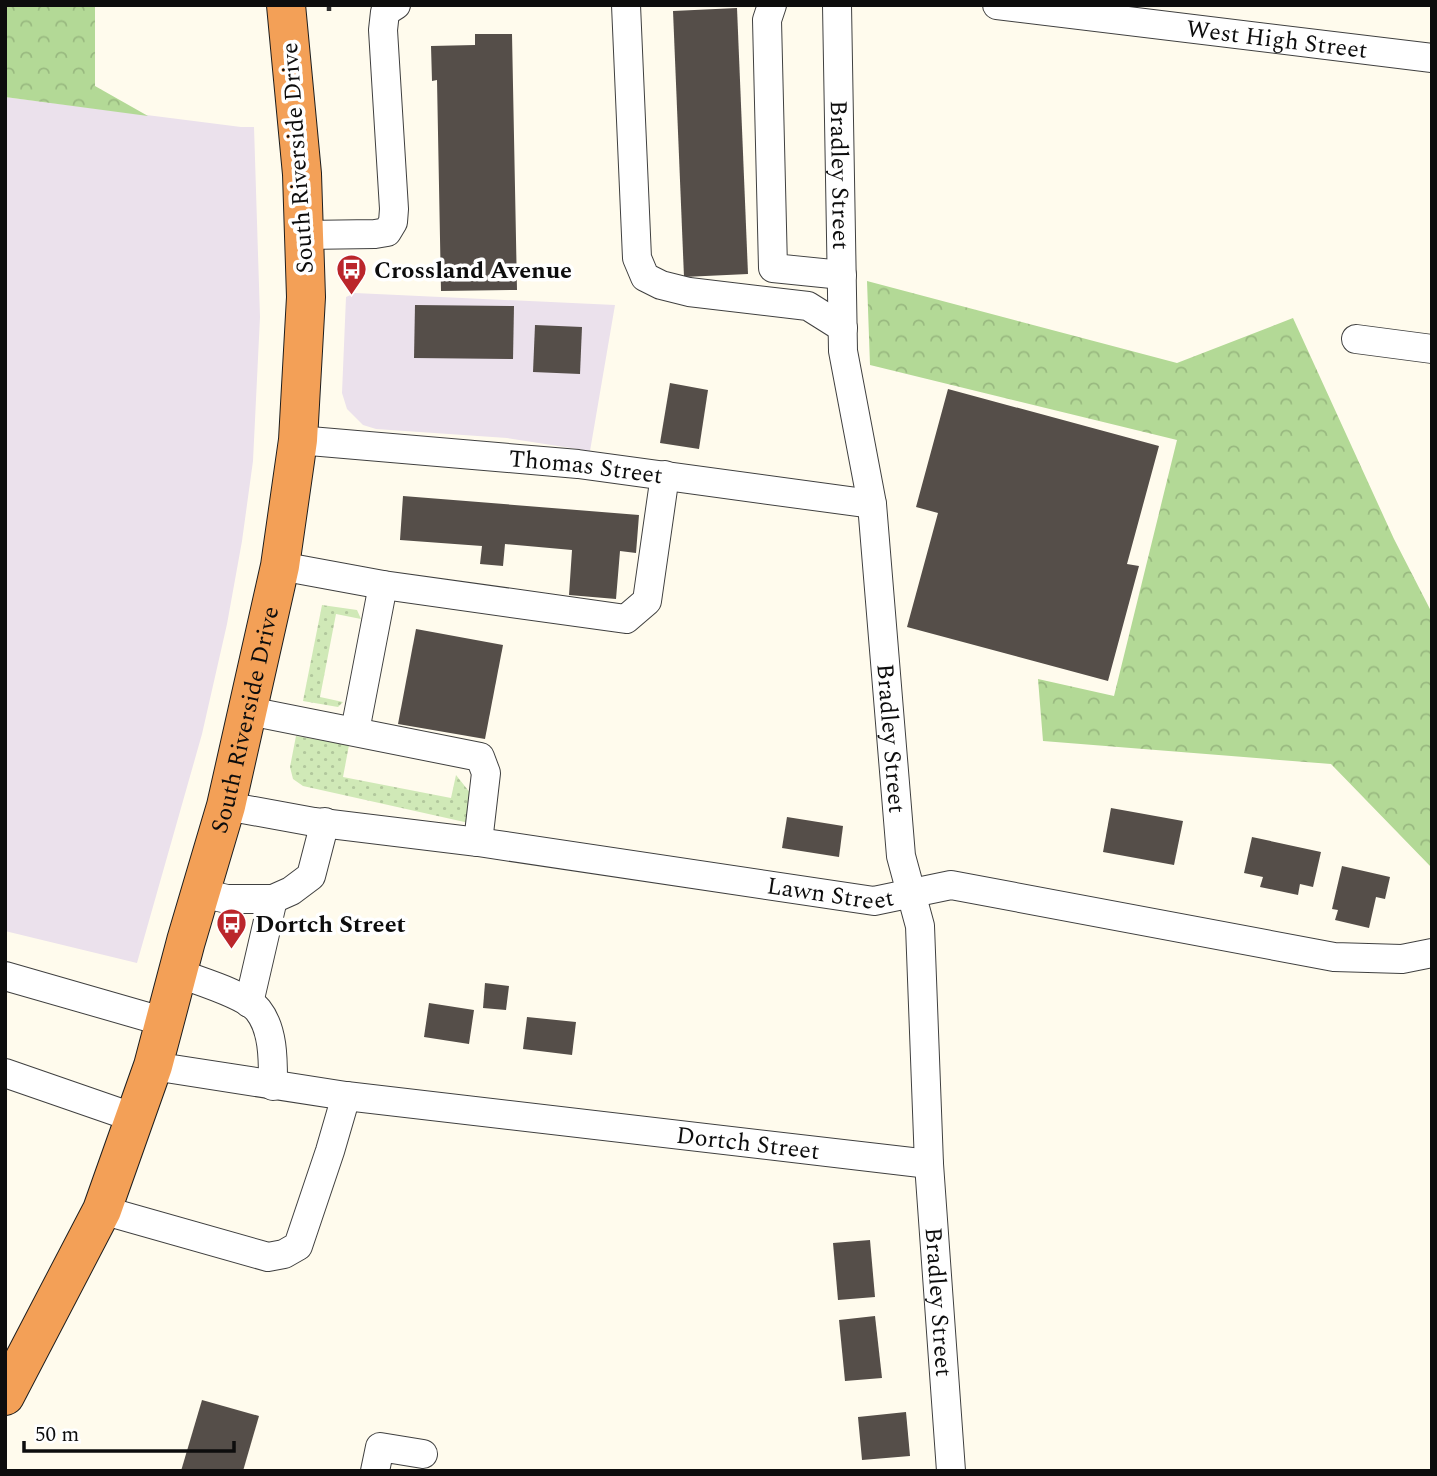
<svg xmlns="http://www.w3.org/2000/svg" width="1437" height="1476" font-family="Spectral,serif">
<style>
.industrial{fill:#ebe1ec}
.grass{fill:url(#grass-dots)}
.forest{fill:url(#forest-crowns)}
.building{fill:#554e49}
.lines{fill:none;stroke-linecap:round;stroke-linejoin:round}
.minor-casing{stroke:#404040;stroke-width:30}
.highway-casing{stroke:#1e1e1e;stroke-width:40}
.path{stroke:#2f2f2f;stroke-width:4.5;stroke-dasharray:7 3.5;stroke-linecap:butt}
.minor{stroke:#fff;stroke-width:28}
.highway{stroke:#f3a057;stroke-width:38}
.labels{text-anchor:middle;stroke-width:7;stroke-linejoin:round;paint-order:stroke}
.street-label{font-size:24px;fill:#0d0d0d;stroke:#fff}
.poi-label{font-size:24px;font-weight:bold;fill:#0d0d0d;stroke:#fff;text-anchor:start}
</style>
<defs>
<pattern id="grass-dots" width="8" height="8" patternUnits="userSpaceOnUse" patternTransform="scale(1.75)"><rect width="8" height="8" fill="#d0e9b7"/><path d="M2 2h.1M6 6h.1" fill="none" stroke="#b1c79c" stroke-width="1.8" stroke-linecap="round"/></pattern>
<pattern id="forest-crowns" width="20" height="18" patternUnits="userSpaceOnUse" patternTransform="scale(1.75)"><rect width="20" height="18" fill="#b3d996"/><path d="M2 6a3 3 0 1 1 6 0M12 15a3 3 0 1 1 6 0" fill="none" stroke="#99b980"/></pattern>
</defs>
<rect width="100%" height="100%" fill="#fffbed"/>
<!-- industrial -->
<g class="industrial">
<path d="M 5,97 L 241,127 L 254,127 L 260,317 L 253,461 L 242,541 L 227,624 L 202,734 L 137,963 L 5,931 Z"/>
<path d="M 355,293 L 615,305 L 590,451 L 507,438 L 376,429 L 363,425 L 347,409 L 342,393 L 346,297 Z"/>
</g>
<!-- grass -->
<g class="grass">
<path d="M 322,605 L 357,610 L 361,619 L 336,614 L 320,697 L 343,702 L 338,707 L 303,701 Z"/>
<path d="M 296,736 L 349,745 L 343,777 L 451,798 L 456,775 L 475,799 L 469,823 L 303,786 L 293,779 L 290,767 Z"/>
</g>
<!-- forest -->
<g class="forest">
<path d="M 5,5 L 95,5 L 95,86 L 148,116 L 5,97 Z"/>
<path d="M 867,281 L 1177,363 L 1293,318 L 1394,539 L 1432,613 L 1432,868 L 1331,764 L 1043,741 L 1038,679 L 1114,696 L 1177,440 L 870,365 Z"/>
</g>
<!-- building -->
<g class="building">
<path d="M 737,8 L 748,274 L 684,277 L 673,11 Z"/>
<path d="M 475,34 L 512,34 L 517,290 L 441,291 L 437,80 L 432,81 L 431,46 L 475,45 Z"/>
<path d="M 415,305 L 514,306 L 513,359 L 414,358 Z"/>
<path d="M 535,325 L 582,327 L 580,374 L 533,372 Z"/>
<path d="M 670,383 L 708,390 L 699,449 L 660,443 Z"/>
<path d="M 948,389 L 1159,446 L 1127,564 L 1139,566 L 1108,681 L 907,627 L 938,513 L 916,507 Z"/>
<path d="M 403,496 L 639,515 L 636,553 L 620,551 L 616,599 L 569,595 L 572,550 L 505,544 L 503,566 L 480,564 L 482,546 L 400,540 Z"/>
<path d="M 416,629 L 503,645 L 485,739 L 398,724 Z"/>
<path d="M 1111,808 L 1183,821 L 1174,865 L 1103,852 Z"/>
<path d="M 787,817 L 843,826 L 839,857 L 782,848 Z"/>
<path d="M 1252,837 L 1321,852 L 1313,887 L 1300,884 L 1298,895 L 1260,887 L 1263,877 L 1244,873 Z"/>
<path d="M 1342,866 L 1390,877 L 1385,899 L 1376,897 L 1369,928 L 1335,920 L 1338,910 L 1332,909 Z"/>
<path d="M 485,983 L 509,986 L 506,1010 L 483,1008 Z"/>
<path d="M 429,1003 L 474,1010 L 469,1044 L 424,1037 Z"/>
<path d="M 527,1017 L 576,1022 L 572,1055 L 523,1049 Z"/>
<path d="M 870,1240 L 875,1297 L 838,1300 L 833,1243 Z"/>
<path d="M 875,1316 L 882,1378 L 845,1381 L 839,1320 Z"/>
<path d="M 202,1400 L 259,1416 L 243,1471 L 181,1471 Z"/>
<path d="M 906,1412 L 910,1456 L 862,1460 L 858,1417 Z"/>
</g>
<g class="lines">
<defs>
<g id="minor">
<path d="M 626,5 L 637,258 L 645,277 L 661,285 L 689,292 L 808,306 L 843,328"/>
<path d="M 772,5 L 767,20 L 773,268 L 842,275"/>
<path id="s1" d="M 837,5 L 843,351 L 872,504 L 901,856 L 920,926 L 929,1164 L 951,1471"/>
<path id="s2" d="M 997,5 L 1432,58"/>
<path d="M 304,235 L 375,234 L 387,232 L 393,222 L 394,209 L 383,30 L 385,12 L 396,5"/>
<path d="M 1356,339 L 1432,349"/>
<path id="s3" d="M 298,440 L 578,464 L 872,504"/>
<path d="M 280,566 L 383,585 L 626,619 L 647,601 L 665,475"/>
<path d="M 249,711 L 480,757 L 486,773 L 478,842"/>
<path d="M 355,731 L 383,585"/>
<path id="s4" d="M 226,806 L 314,822 L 478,842 L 874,901 L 951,885 L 1334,957 L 1402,959 L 1432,953"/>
<path d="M 201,893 L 227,899 L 273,899 L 291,891 L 311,876 L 325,822"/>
<path d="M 178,973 C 198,981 245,994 258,1010 C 274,1030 273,1062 273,1086"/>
<path d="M 5,976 L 165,1022"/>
<path d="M 249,1003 L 273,899"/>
<path id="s5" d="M 153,1066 L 346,1096 L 929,1164"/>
<path d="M 5,1073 L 135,1118"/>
<path d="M 102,1210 L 268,1257 L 284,1254 L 298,1246 L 330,1151 L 346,1096"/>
<path d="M 375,1471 L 380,1447 L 423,1454"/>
</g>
<g id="highway">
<path id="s6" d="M 5,1396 L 102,1210 L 153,1066 L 186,941 L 226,806 L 280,566 L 298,440 L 306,297 L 302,174 L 286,5"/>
</g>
</defs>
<!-- minor casing -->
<use href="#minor" class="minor-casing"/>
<!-- highway casing -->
<use href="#highway" class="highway-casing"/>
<!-- path -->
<path class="path" d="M 329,5 L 329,11"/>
<!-- minor -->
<use href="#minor" class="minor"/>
<!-- highway -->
<use href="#highway" class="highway"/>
</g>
<!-- icons -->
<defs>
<symbol id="bus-pin" viewBox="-11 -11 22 30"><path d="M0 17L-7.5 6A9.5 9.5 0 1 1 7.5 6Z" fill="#bb262b" stroke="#fff"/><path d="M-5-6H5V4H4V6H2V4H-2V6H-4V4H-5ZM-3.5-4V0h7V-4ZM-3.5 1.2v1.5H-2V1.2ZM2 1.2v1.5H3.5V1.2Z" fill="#fff"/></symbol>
</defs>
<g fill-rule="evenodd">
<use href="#bus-pin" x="334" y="252" width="35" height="47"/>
<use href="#bus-pin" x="214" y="906" width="35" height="47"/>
</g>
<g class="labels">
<!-- street labels -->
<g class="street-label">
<text dy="8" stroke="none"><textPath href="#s2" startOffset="282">West High Street</textPath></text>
<text transform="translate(297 158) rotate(-94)" y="8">South Riverside Drive</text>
<text dy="8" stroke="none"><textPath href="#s1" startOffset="170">Bradley Street</textPath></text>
<text dy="8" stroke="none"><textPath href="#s3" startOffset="289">Thomas Street</textPath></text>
<text dy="8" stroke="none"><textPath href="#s6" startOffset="721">South Riverside Drive</textPath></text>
<text dy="8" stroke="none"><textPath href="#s1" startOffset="737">Bradley Street</textPath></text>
<text dy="8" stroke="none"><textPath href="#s4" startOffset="611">Lawn Street</textPath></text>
<text dy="8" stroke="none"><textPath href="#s5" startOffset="600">Dortch Street</textPath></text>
<text dy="8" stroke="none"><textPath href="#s1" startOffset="1304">Bradley Street</textPath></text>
</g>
<!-- poi labels -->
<g class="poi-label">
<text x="374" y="278">Crossland Avenue</text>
<text x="255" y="932">Dortch Street</text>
</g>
</g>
<!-- border -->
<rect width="1437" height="1476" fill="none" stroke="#0d0d0d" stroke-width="14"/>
<!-- scale -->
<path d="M24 1441v10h210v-10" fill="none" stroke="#0d0d0d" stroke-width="3.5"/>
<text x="35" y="1441" font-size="21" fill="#0d0d0d" stroke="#ffffff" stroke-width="5" paint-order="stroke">50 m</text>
</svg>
